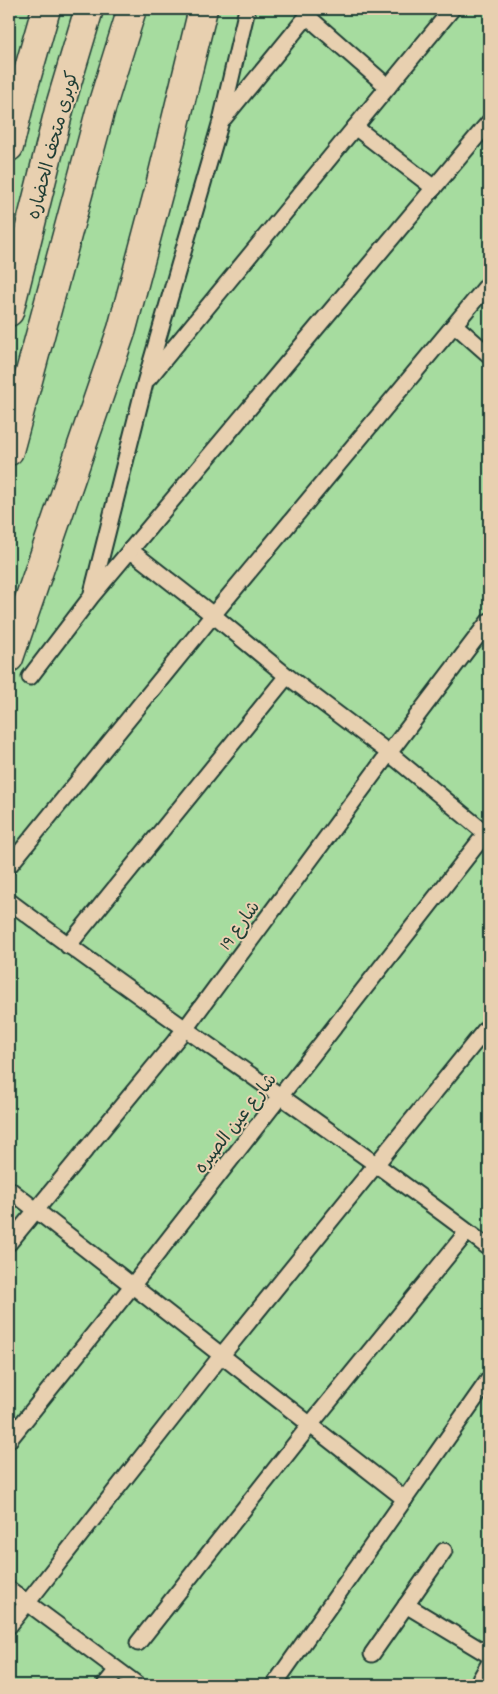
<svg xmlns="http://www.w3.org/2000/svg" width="498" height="1694" font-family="Dekko,'Playpen Sans Arabic',sans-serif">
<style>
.green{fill:#a6dc9f;stroke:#628c6a}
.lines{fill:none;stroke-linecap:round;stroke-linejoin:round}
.lane-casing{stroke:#1f3d34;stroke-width:19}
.street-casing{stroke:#1f3d34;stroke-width:31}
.highway-casing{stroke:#1f3d34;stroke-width:31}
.lane{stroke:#e8d0b0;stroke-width:15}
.street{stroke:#e8d0b0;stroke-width:28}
.highway{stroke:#e8d0b0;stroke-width:28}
.labels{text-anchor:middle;stroke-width:4;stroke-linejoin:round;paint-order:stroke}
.street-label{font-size:18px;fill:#1f3d34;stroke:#e8d0b0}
</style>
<rect width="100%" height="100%" fill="#e8d0b0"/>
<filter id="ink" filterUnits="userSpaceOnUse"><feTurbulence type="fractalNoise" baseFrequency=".02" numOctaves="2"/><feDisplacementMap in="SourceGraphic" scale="10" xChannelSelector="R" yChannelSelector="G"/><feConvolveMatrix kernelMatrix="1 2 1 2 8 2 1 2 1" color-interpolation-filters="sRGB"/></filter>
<g filter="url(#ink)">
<!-- green -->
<rect class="green" x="9" y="9" width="480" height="1676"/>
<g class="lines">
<defs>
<g id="lane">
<path d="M 307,16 L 388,87"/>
<path d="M 224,118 L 313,9"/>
<path d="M 355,127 L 434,188"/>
<path d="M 455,325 L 489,355"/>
<path d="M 149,378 L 452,9"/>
<path d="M 130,550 L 213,615 L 287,676 L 389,753 L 489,836"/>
<path d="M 92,593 L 145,383 L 221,121 L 247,9"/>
<path d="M 30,677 L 91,597 L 489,122"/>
<path d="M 9,866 L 213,615 L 489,283"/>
<path d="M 9,901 C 167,1020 332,1128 489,1248"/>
<path d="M 68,946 L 287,676"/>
<path d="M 9,1189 L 405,1499"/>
<path d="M 9,1243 L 185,1029 L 389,753 L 489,621"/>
<path d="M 9,1440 L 132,1286 L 489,829"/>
<path d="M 9,1589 L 138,1685"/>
<path d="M 406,1605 L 489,1655"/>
<path d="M 9,1626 L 221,1356 L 489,1025"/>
<path d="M 138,1643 L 310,1425 L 467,1232"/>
<path d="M 372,1654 L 444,1551"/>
<path d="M 105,1685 L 117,1670"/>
<path d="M 274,1685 L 489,1379"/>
<path d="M 477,1685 L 489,1664"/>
</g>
<path id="street" d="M 9,658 L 122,329 L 159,190 L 203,9"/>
<g id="highway">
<path d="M 9,147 L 22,93 L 46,9"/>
<path d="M 9,312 L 60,106 L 89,9"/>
<path d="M 9,451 L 100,112 L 132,9"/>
</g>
</defs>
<!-- lane casing -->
<use href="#lane" class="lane-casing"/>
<!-- street casing -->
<use href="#street" class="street-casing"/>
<!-- highway casing -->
<use href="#highway" class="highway-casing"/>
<!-- lane -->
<use href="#lane" class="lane"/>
<!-- street -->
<use href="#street" class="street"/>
<!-- highway -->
<use href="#highway" class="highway"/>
</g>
</g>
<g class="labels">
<!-- street labels -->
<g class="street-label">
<text transform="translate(52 145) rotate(-75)" y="6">كوبرى متحف الحضاره</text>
<text transform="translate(239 925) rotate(-54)" y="6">شارع 19</text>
<text transform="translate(235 1123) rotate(-52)" y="6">شارع عين الصيره</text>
</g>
</g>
<!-- margin -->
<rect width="498" height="1694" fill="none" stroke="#e8d0b0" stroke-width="30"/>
<rect x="15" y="15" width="468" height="1664" fill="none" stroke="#1f3d34" stroke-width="2" filter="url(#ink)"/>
</svg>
